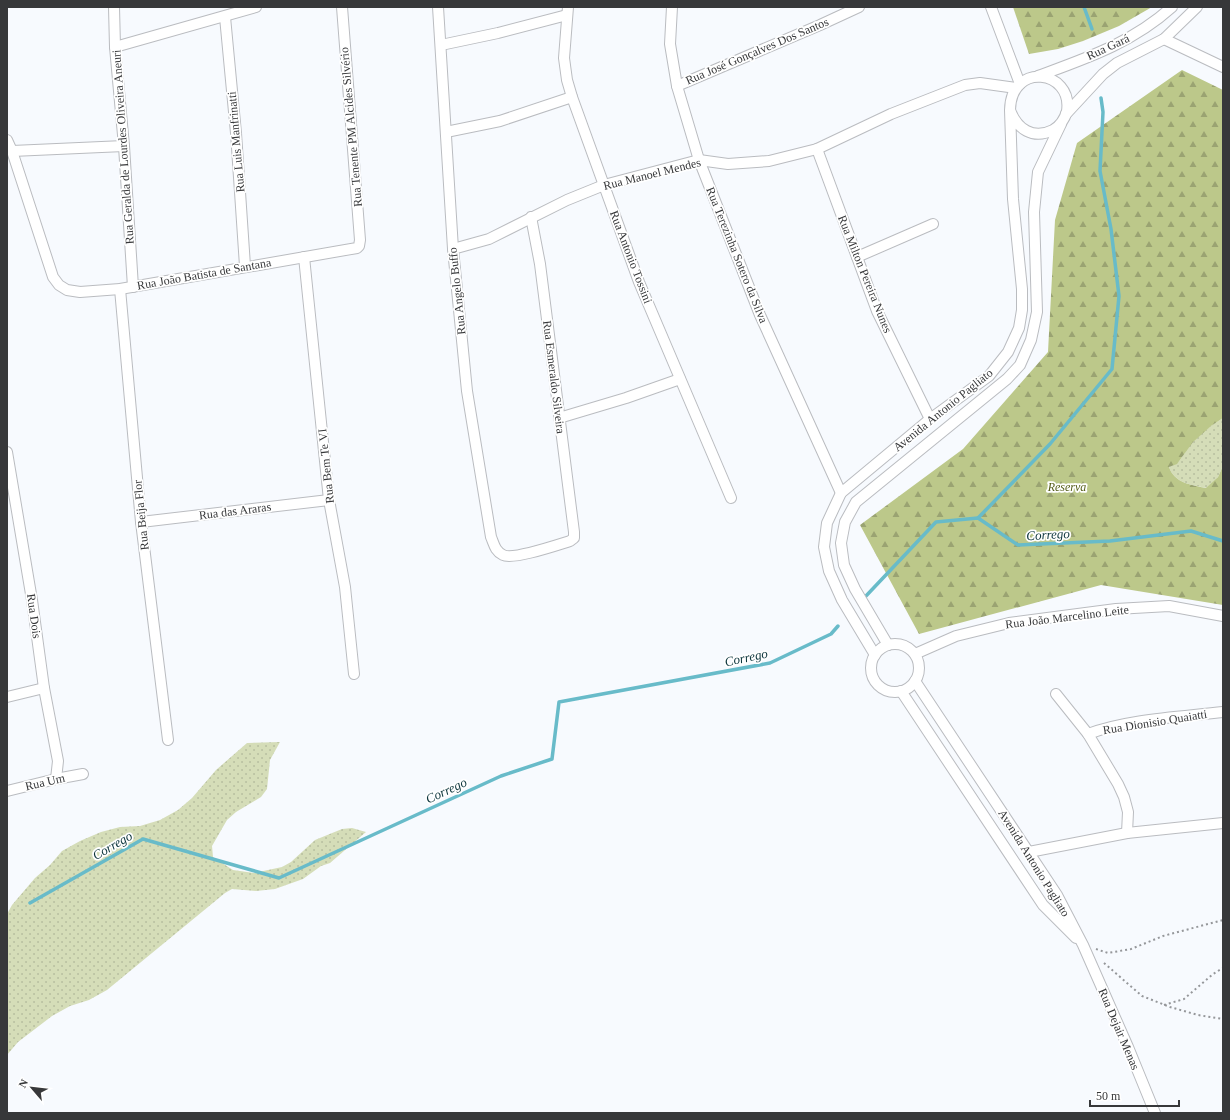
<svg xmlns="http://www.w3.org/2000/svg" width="1230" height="1120" font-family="'Times New Roman',serif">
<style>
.grass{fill:url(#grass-dots)}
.forest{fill:url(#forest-firs)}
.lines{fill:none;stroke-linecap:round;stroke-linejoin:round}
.stream{stroke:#68bbc9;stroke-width:3.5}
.street-casing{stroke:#babcc0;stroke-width:12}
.path{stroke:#95979a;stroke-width:2;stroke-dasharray:2 3;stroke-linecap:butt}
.street{stroke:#fff;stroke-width:10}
.labels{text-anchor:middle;stroke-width:3.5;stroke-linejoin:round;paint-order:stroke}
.street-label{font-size:12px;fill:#37383a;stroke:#fff}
.park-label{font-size:12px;font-style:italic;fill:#555e1a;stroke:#fff}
.water-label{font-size:13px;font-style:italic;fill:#0b343b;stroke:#fff}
</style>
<defs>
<pattern id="grass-dots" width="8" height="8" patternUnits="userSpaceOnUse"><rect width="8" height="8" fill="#d5ddb8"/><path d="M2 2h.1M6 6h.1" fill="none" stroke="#b7be9f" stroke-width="1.8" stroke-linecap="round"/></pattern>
<pattern id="forest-firs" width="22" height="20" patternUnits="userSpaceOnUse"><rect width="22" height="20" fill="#bcc88a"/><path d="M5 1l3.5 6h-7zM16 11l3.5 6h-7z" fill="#9aa372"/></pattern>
</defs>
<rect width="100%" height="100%" fill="#f7fafe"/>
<!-- grass -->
<g class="grass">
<path d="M 1223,418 L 1223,466 L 1218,477 L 1207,488 C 1192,485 1174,483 1169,467 C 1183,462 1183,453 1192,442 C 1201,432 1212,425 1223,418 Z"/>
<path d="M 280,742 L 270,760 L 267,789 L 261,797 L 236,812 L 227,820 L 212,846 L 213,857 L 233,870 L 254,873 L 282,867 L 291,862 L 315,840 L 342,829 L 352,828 L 366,832 L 330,863 L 321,866 L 303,879 L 275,889 L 256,891 L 232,889 L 225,893 L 107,990 L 89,1000 L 70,1006 L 52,1016 L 18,1042 L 7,1055 L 7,914 L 12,905 L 35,878 L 50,865 L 62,851 L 80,841 L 101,832 L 120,827 L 140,826 L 160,820 L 178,810 L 192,798 L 216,770 L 247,743 Z"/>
</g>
<!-- forest -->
<g class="forest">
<path d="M 1013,7 L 1152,7 L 1119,26 L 1083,41 L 1058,49 L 1029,54 Z"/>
<path d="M 1182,70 L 1223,90 L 1223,418 L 1211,426 L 1193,442 L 1177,464 L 1169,467 C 1174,483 1192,485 1206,488 L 1218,477 L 1223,466 L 1223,605 L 1101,585 L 919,634 L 860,525 L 963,449 L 1048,352 L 1055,220 L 1077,143 Z"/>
</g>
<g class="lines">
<!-- stream -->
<g class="stream">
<path d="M 1084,7 L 1092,29"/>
<path d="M 978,518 L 1050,444 L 1112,369 L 1119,296 L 1111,229 L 1100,171 L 1103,112 L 1101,98"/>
<path d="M 865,597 L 936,522 L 978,518 L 1018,545 L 1110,541 L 1191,531 L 1223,541"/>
<path d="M 30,903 L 143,839 L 279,878 L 501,776 L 552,759 L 559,702 L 770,663 L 831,634 L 838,626"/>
</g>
<defs>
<g id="street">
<path d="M 114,7 L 115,47 L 124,146 L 133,287"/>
<path d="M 438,7 L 453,249 L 467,391 L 491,537 C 494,544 495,551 503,555 C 513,560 557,545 570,541 L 574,538 L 574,532 L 540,264 L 531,217"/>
<path d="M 568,7 L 564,58 L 567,80 L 572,97 L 639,282 L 731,498"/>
<path d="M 672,7 L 670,44 L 677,86 L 699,160 L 760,315 L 841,493"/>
<path d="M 991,7 L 1020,84"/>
<path d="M 225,17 L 236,133 L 245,266"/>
<path d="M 1164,39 L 1223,67"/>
<path d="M 441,45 L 498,33 L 567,15"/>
<path d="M 115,47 L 256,7"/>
<path d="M 1038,76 C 1087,58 1132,43 1172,7"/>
<path d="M 677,86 L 820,25 L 859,7"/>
<path d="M 1066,114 L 1103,74 L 1117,63 L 1164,39 L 1197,7"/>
<path d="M 446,132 L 500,121 L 572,97"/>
<path d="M 7,140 L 12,151 L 53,277 L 59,285 L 67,290 L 80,292 L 120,289 L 357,248 L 359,246 L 360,240 L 342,7"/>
<path d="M 817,149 L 877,311 L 930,419"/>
<path d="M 12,151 L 124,146"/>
<path d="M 453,249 L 489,239 L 567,200 L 604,185 L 699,160 L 728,164 L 769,161 L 817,149 L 891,114 L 965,85 L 980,83 L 1016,88"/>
<path d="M 304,257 L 329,500 L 345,587 L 354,674"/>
<path d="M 857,257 L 933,224"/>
<path d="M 120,289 L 141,522 L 168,740"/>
<path d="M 559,418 L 626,398 L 680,379"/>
<path d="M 7,452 L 32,600 L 44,688 L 58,761 L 56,779"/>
<path d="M 141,522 L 329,500"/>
<circle cx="895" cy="668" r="24"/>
<path d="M 888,645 L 855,589 L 844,565 L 841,543 L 845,522 L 856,502 L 1007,379 L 1020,365 L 1031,340 L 1037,312 L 1034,212 L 1038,172 L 1061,124"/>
<path d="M 915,654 L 956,636 L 1009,623 L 1116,609 L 1169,606 L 1223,616"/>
<path d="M 875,655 L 842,600 L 829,571 L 824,547 L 827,523 L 841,493 L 930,419 L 989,376 L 1008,352 L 1019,328 L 1022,310 L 1022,289 L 1013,199 L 1010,110 C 1011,61 1073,70 1067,111 C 1065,118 1060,126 1053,130 C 1033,140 1017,129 1010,110"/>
<path d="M 915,681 L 1057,895 L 1083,945 L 1128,1047 L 1155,1113"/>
<path d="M 901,691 L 1043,905 L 1076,938"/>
<path d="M 1056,694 L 1088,734 L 1118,784 L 1124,797 L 1128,812 L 1127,833"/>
<path d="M 7,697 L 44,688"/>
<path d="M 1088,734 C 1128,719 1180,717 1223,712"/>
<path d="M 7,791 L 56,779 L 83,774"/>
<path d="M 1029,852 L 1127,833 L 1223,823"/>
</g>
</defs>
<!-- street casing -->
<use href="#street" class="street-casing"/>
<!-- path -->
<g class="path">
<path d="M 1096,949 L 1108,953 L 1131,949 L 1163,936 L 1223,920"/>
<path d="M 1104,963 L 1142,996 L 1170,1007 L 1198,1015 L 1223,1019"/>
<path d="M 1164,1005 L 1184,999 L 1213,974 L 1223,968"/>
</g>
<!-- street -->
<use href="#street" class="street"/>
</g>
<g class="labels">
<!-- street labels -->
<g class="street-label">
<text transform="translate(1108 47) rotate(-25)" y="4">Rua Gará</text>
<text transform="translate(757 51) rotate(-23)" y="4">Rua José Gonçalves Dos Santos</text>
<text transform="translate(351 127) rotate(-95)" y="4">Rua Tenente PM Alcides Silvério</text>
<text transform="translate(236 142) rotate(-95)" y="4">Rua Luis Manfrinatti</text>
<text transform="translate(123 147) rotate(-94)" y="4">Rua Geralda de Lourdes Oliveira Aneuri</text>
<text transform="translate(652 174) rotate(-14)" y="4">Rua Manoel Mendes</text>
<text transform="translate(737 255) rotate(68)" y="4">Rua Terezinha Sotero da Silva</text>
<text transform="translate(631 257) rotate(69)" y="4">Rua Antonio Tossini</text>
<text transform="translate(204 274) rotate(-10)" y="4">Rua João Batista de Santana</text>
<text transform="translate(865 274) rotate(68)" y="4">Rua Milton Pereira Nunes</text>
<text transform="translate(457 291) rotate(-96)" y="4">Rua Angelo Buffo</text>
<text transform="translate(554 377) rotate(83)" y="4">Rua Esmeraldo Silveira</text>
<text transform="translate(943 410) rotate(-39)" y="4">Avenida Antonio Pagliato</text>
<text transform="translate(326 466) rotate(-96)" y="4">Rua Bem Te VI</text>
<text transform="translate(235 511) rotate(-7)" y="4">Rua das Araras</text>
<text transform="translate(141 515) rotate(-96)" y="4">Rua Beija Flor</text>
<text transform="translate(34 616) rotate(82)" y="4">Rua Dois</text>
<text transform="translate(1067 617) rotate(-7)" y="4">Rua João Marcelino Leite</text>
<text transform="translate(1155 722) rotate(-9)" y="4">Rua Dionisio Quaiatti</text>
<text transform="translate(45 782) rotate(-13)" y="4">Rua Um</text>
<text transform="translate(1034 863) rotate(58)" y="4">Avenida Antonio Pagliato</text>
<text transform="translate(1119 1029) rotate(67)" y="4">Rua Dejair Menas</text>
</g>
<!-- park labels -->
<g class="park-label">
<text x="1067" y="491">Reserva</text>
</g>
<!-- water labels -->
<g class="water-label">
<text transform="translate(1048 534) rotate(-3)" y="5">Corrego</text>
<text transform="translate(746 657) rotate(-12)" y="5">Corrego</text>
<text transform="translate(446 790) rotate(-25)" y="5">Corrego</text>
<text transform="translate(112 845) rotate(-30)" y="5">Corrego</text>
</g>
</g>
<!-- border -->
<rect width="1230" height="1120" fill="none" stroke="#37383a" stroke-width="16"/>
<!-- north arrow -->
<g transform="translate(32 1088) rotate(298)" stroke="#ffffff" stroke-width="3" paint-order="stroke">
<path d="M0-3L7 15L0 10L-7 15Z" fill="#37383a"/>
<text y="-6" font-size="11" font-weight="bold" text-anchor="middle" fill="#37383a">N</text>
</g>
<!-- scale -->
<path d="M1090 1100v6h89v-6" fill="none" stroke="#37383a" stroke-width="2"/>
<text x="1096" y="1100" font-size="12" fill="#37383a" stroke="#ffffff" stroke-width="3" paint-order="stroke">50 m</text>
</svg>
